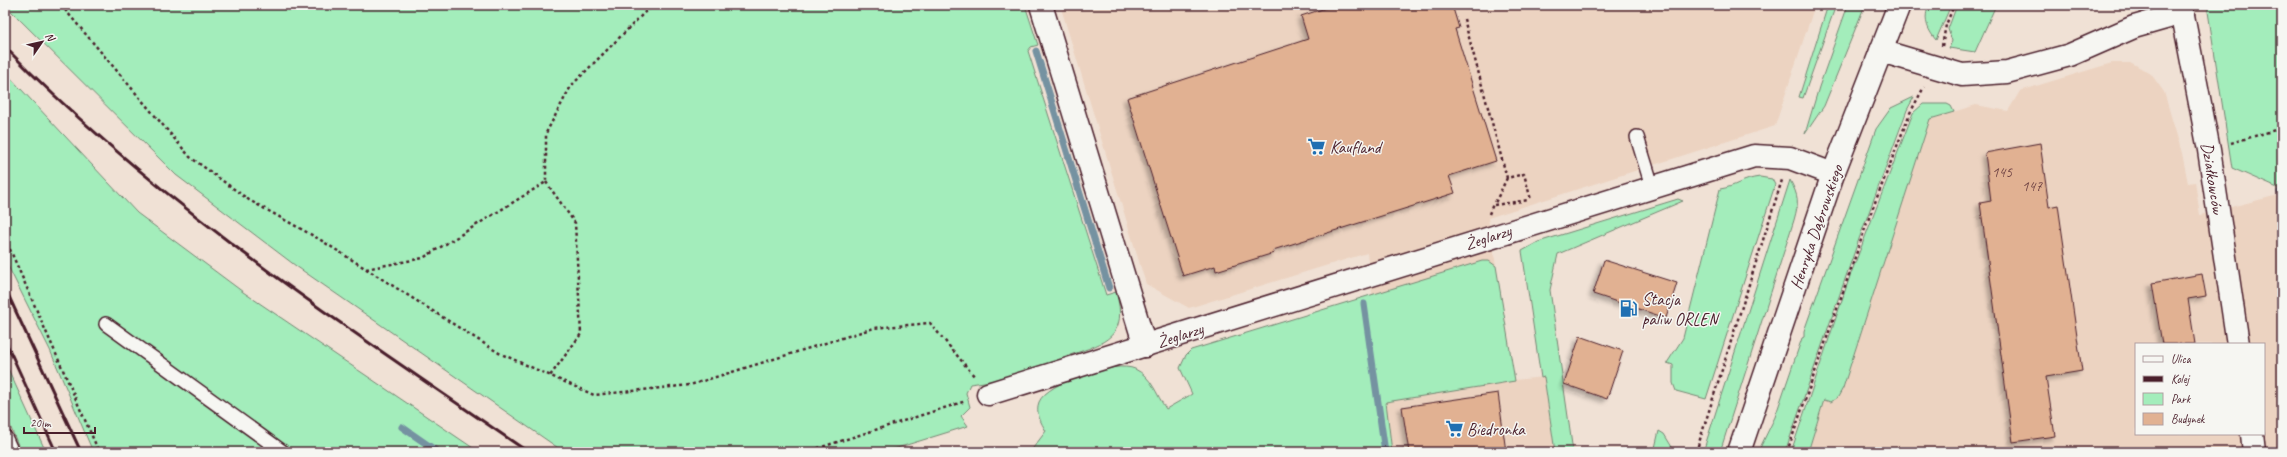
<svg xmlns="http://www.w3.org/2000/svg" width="2287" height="457" font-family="Caveat,sans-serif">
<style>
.built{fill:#ecd3c1;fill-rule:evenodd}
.green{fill:#a3edbb;stroke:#768673}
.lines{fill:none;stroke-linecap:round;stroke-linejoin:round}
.stream{stroke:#7492a1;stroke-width:7}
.building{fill:#e1b192;stroke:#4a1f2b;filter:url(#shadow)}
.service-casing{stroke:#4a1f2b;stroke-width:16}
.minor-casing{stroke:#4a1f2b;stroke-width:25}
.secondary-casing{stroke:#4a1f2b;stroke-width:25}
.path{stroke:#4a1f2b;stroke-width:2.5;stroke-dasharray:3 3;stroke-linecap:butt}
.service{stroke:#f6f6f2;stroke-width:13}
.minor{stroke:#f6f6f2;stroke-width:22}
.secondary{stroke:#f6f6f2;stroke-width:22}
.rail{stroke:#4a1f2b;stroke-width:3}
.labels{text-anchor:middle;stroke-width:3;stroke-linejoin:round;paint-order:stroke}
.number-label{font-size:15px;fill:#704445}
.poi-label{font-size:17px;fill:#4a1f2b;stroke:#f6f6f2;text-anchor:start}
.street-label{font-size:17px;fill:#4a1f2b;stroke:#f6f6f2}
</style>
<defs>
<filter id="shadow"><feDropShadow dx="-3.5" dy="3.5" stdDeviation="2" flood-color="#0004"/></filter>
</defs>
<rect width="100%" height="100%" fill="#f0e1d5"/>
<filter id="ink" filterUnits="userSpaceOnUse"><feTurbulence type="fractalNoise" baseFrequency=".025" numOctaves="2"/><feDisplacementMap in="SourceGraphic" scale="8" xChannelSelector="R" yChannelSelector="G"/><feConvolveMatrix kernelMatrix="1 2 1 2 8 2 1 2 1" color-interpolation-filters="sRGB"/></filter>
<g filter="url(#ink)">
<!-- built -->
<g class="built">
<path d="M 1060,5 L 1815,5 L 1775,126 L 1488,218 L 1515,380 L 1544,377 L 1555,452 L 1392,452 L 1367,253 L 1189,308 L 1146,284 Z"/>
<path d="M 2112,63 L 2132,63 L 2151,74 L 2164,92 L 2182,153 L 2188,183 L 2195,182 L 2200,215 L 2282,194 L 2282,452 L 1808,452 L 1824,400 L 1838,397 L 1843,388 L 1930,119 L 1976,105 L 2008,111 L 2020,91 ZM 2136,344 L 2264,344 L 2264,434 L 2136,434 Z"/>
<path d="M 5,402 L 29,452 L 5,452 Z"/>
</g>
<!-- green -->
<g class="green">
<path d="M 5,5 L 1025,5 L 1038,45 L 1031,47 L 1028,51 L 1106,295 L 1116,292 C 1129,336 1106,343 1070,355 L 1072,360 L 996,383 L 991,381 L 970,384 L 966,393 L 970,407 L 961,416 L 968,426 L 884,452 L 564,452 L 296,266 L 176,175 Z"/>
<path d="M 1828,5 L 1836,5 L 1803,98 L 1799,97 Z"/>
<path d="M 1848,5 L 1865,5 L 1824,106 L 1805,134 L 1819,87 Z"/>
<path d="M 1929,5 L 1951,5 L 1936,40 C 1927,29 1923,19 1929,5 Z"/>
<path d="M 1957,5 L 1996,5 L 1975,52 L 1949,48 L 1952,41 L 1948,29 Z"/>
<path d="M 2207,5 L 2282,5 L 2282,190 L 2232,168 Z"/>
<path d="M 5,72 L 137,213 L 243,292 L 479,452 L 93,452 L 50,350 L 5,260 Z"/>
<path d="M 1914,97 L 1907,110 L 1859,239 L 1785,452 L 1758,452 L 1775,417 L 1802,338 L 1804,337 L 1804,331 L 1876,129 L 1891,108 Z"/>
<path d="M 1923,104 L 1947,104 L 1951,106 L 1954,112 L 1930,119 L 1843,388 L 1838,397 L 1831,402 L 1824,400 L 1808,452 L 1791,452 L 1850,276 L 1913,113 Z"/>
<path d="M 1760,177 L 1772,179 L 1775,185 L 1706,399 L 1676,391 L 1673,383 L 1673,365 L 1667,363 L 1683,338 L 1720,189 C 1735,187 1742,179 1760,177 Z"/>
<path d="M 1790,180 C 1799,197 1799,202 1794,220 L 1720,452 L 1703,452 Z"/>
<path d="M 1678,199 L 1683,201 L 1558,254 L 1550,290 L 1573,452 L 1555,452 L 1544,377 L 1541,378 L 1522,251 L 1538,242 Z"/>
<path d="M 1482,261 L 1489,261 L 1496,266 L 1515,381 L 1386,402 L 1392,452 L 1030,452 L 1046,431 C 1041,423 1035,412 1039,402 C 1047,382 1116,360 1135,369 C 1152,377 1156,394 1166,409 L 1192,394 L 1180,368 L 1186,355 L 1191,350 Z"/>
<path d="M 5,362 L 46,452 L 21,452 L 5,414 Z"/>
<path d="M 1659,431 L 1664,434 L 1675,452 L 1654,452 Z"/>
</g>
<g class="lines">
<!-- stream -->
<g class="stream">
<path d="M 1036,51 L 1109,288"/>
<path d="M 2280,192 L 2282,192"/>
<path d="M 1364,304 L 1385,452"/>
<path d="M 402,427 L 438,452"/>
</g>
</g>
<!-- building -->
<g class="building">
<path d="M 1335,5 L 1452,5 L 1459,28 L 1455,29 L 1496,161 L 1449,176 L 1455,193 L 1273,250 L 1274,253 L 1216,271 L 1215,266 L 1183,276 L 1127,98 L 1308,39 L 1301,16 Z"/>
<path d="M 2040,143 L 2049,207 L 2058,205 L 2082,371 L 2046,377 L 2055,436 L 2013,442 L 1980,203 L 1991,201 L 1985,153 Z"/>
<path d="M 1604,260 L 1677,283 L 1666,318 L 1593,294 Z"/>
<path d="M 2202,274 L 2206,296 L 2188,299 L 2195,344 L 2162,344 L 2152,283 Z"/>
<path d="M 1580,336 L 1623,351 L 1607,399 L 1564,384 Z"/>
<path d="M 1498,393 L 1506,452 L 1409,452 L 1402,407 Z"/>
</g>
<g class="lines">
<defs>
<g id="service">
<path d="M 1637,137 L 1652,186"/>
<path d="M 106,324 L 283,452"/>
<path d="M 5,437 L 12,452"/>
</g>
<g id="minor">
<path d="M 1041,5 L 1145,346"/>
<path d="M 2181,5 L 2209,150 L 2238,344"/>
<path d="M 1881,51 L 1962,75 L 2007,72 L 2070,55 L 2134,27 L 2183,13"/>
<path d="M 988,394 L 1754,156 L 1790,158 L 1833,174"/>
<path d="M 2252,434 L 2254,452"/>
</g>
<path id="secondary" d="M 1739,452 L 1833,174 L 1899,5"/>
</defs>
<!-- service casing -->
<use href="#service" class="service-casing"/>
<!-- minor casing -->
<use href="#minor" class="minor-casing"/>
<!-- secondary casing -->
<use href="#secondary" class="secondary-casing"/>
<!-- path -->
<g class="path">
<path d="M 61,5 L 190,157 L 249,200 L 319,239 L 499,353 L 594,395 L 690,385 L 874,328 L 930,323 L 975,377"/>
<path d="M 1464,19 L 1507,178 L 1524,174 L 1531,200"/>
<path d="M 1942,46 L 1946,25 L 1954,5"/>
<path d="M 2231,143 L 2282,128"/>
<path d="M 1507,178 L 1494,205 L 1529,200"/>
<path d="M 546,182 L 575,223 L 581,334 L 550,376"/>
<path d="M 1489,214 L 1493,204"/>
<path d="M 5,238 L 99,452"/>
<path d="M 366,269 L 423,258 L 546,182 L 546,133 L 571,86 L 647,10 L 657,5"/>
<path d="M 806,452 L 966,401"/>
<path d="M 1696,452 L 1782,180"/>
<path d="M 1787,452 L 1867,223 L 1910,113 L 1924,87"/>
</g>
<!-- service -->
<use href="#service" class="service"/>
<!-- minor -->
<use href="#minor" class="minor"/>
<!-- secondary -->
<use href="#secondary" class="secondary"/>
<!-- rail -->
<g class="rail">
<path d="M 5,47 C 160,206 346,327 528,452"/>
<path d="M 5,288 L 81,452"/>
<path d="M 5,340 L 56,452"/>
</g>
</g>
</g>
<!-- icons -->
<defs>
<symbol id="supermarket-bare" viewBox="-9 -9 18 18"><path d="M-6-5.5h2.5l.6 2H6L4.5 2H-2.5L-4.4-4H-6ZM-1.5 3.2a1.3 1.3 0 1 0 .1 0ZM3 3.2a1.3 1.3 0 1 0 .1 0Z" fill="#1f6fb2" stroke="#f6f6f2" stroke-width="2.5" paint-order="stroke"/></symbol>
<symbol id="fuel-bare" viewBox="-9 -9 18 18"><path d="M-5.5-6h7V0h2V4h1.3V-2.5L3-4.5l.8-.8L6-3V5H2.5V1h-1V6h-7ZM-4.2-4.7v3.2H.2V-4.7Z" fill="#1f6fb2" stroke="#f6f6f2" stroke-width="2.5" paint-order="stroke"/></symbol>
</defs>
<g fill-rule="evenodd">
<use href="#supermarket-bare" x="1304" y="134" width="25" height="25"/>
<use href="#fuel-bare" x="1616" y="296" width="25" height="25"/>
<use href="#supermarket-bare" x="1442" y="416" width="25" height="25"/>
</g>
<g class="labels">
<!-- number labels -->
<g class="number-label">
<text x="2002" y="177">145</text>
<text x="2032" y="191">147</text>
</g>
<!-- poi labels -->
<g class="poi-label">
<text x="1330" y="153">Kaufland</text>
<text x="1642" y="305">Stacja<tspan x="1642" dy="20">paliw ORLEN</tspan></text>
<text x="1467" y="435">Biedronka</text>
</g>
<!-- street labels -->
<g class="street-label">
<text transform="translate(2213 178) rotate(81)" y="6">Działkowców</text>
<text transform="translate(1816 227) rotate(-71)" y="6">Henryka Dąbrowskiego</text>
<text transform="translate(1488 237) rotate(-18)" y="6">Żeglarzy</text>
<text transform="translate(1180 335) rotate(-18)" y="6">Żeglarzy</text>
</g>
</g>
<!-- margin -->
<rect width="2287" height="457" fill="none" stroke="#f6f6f2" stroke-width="20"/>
<rect x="10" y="10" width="2267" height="437" fill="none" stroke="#4a1f2b" stroke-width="1.5" filter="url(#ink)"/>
<!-- legend -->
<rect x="2135" y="343" width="130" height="92" fill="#f6f6f2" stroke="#b1a0a2"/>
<rect x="2143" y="356" width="20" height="6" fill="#f6f6f2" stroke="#b1a0a2"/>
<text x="2171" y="363" font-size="12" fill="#4a1f2b">Ulica</text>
<rect x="2143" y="376" width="20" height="6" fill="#4a1f2b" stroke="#b1a0a2"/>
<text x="2171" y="383" font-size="12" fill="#4a1f2b">Kolej</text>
<rect x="2143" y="393" width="20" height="12" fill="#a3edbb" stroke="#b1a0a2"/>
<text x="2171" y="403" font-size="12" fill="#4a1f2b">Park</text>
<rect x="2143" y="413" width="20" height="12" fill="#e1b192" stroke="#b1a0a2"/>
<text x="2171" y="423" font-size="12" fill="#4a1f2b">Budynek</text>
<!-- north arrow -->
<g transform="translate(42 42) rotate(56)" stroke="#f6f6f2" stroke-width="3" paint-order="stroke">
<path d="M0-3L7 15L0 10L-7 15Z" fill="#4a1f2b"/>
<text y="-6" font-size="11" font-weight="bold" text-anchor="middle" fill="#4a1f2b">N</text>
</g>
<!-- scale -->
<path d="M24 427v6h71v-6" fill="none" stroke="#4a1f2b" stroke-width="2"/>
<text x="30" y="427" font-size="12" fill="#4a1f2b" stroke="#f6f6f2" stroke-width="3" paint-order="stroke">20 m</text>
</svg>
